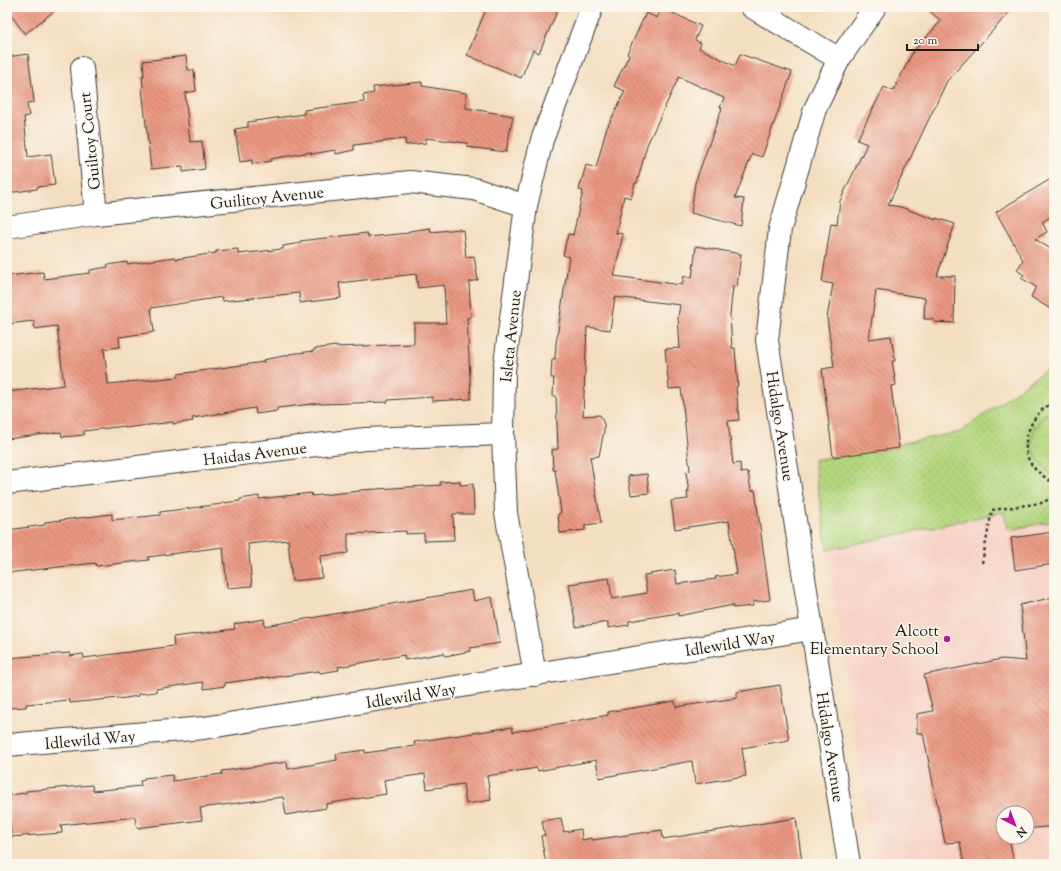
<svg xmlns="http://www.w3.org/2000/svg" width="1061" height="871" font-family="'Sorts Mill Goudy',serif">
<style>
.built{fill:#f6d2c5;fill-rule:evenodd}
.grass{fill:url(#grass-dots);stroke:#68784c}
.park{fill:url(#park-tufts);stroke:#68784c}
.building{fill:url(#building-back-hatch);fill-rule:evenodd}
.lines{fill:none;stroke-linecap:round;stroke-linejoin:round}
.minor-casing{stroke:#3c3935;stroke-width:24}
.tertiary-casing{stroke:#3c3935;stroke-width:24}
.path{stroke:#3c3935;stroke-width:2.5;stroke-dasharray:3 3;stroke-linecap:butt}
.minor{stroke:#fff;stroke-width:22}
.tertiary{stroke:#fff;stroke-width:22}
.poi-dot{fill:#b5179e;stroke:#fbf7ec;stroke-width:1.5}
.labels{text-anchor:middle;stroke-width:3;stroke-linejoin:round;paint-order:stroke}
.street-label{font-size:16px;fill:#1c1c1c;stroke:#fbf7ec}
.poi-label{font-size:16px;fill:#1c1c1c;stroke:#fbf7ec;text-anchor:end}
</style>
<defs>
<pattern id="grass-dots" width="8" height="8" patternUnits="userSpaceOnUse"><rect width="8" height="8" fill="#b3d57d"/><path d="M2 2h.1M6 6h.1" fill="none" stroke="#99b66b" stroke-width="1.8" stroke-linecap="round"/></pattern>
<pattern id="park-tufts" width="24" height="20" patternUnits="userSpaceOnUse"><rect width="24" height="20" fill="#b3d57d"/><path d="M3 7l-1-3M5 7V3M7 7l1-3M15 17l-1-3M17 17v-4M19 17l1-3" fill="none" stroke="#99b66b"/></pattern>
<pattern id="building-back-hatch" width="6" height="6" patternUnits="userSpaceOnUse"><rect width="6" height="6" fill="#ea9781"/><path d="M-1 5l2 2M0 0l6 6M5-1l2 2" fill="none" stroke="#bd7a69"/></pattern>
</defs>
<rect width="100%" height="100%" fill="#fbf7ec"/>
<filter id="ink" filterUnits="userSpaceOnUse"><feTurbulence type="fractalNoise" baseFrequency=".025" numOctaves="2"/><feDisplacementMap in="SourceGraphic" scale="8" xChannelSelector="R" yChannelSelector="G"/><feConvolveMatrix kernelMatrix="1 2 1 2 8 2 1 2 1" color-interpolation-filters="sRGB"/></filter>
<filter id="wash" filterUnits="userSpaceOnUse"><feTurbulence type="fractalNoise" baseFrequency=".012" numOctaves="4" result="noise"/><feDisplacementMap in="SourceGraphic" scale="16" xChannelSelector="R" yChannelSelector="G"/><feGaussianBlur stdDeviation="0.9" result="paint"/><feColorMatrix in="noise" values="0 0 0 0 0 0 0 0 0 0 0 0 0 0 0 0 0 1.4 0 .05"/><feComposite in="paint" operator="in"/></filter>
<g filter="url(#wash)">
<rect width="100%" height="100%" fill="#f4dec1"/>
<!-- built -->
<path class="built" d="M 1054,364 L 1054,864 L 874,864 L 814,460 L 960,432 ZM 1003,813 L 1027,813 L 1027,837 L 1003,837 Z"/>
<!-- grass -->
<path class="grass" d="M 1054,364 L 1054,521 L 1009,530 L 1003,512 L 827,550 L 814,460 L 960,432 Z"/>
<!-- park -->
<path class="park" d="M 1054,408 L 1054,477 L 1038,459 L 1031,447 L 1034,428 L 1045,414 Z"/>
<g id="blocks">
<!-- building -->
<g class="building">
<path d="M 7,7 L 59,7 L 25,34 L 7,10 Z"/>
<path d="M 487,7 L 559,7 L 539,53 L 533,50 L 521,78 L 467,55 Z"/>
<path d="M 925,7 L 1014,7 L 947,81 L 888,205 L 901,207 L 936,220 L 936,218 L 955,224 L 937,276 L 955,276 L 954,323 L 934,322 L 934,319 L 924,319 L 925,298 L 876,290 L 869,339 L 891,336 L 895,361 L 892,361 L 896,385 L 891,386 L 899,448 L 833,457 L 822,369 L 834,367 L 827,318 L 833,284 L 822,282 L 831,223 L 837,224 L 840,201 L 867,144 L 857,140 L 884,87 L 893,91 L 913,52 L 941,21 Z"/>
<path d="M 662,8 L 701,26 L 695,40 L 701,43 L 699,48 L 735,66 L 740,54 L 792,72 L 762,157 L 752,154 L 735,198 L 744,199 L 741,226 L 691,213 L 695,183 L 722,108 L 720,107 L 724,98 L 712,93 L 712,92 L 679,77 L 647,145 L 637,183 L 635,183 L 631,198 L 624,196 L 616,233 L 623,234 L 614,276 L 682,285 L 684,276 L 692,278 L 696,246 L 741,254 L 737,287 L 733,286 L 730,315 L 732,348 L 735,348 L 738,386 L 736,387 L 739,420 L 728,421 L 733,464 L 740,463 L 741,473 L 748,472 L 751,491 L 755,490 L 770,600 L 753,602 L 753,606 L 733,608 L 733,605 L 678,616 L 678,613 L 629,621 L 629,625 L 608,628 L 608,622 L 576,627 L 569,584 L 609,578 L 612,599 L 647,593 L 644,575 L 675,570 L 677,584 L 716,579 L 715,577 L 737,574 L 729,521 L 675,529 L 671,501 L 688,499 L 687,492 L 689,492 L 686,472 L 690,471 L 681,388 L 669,389 L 665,349 L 680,348 L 678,317 L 680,305 L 615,297 L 610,330 L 587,327 L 583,416 L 600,415 L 604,424 L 604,431 L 599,456 L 590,457 L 601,523 L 585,525 L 585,530 L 560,533 L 558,514 L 561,513 L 555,470 L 553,470 L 552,450 L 558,449 L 556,396 L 553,396 L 554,378 L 551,378 L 552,359 L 555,359 L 556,344 L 569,257 L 563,255 L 568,234 L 573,235 L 583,191 L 579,190 L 586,165 L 596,168 L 606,130 L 625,91 L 614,86 L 629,55 L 627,54 L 646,13 L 657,18 Z"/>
<path d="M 28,54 L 34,102 L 27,103 L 29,116 L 24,117 L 28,157 L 51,154 L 55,185 L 37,187 L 37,189 L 7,193 L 7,57 Z"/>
<path d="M 186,56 L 188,70 L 194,70 L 196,91 L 185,93 L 190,142 L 202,141 L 205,169 L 183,172 L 183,166 L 151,169 L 142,88 L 143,87 L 142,76 L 144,76 L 143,61 Z"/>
<path d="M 422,82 L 422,86 L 466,93 L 466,108 L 513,116 L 506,152 L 467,147 L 467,143 L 426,138 L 426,143 L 406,145 L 405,139 L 354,145 L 354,150 L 336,154 L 336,150 L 311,154 L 311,152 L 271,159 L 271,161 L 252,164 L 252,160 L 240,162 L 235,129 L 248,127 L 248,122 L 304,114 L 304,110 L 364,102 L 363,95 L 374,93 L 373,87 Z"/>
<path d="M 1054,177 L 1054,215 L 1042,222 L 1047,232 L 1035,239 L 1054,251 L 1054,311 L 1031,297 L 1036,287 L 1021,278 L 1024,275 L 1017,270 L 1023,260 L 996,212 Z"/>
<path d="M 430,228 L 431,232 L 460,229 L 460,231 L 463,230 L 466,257 L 474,256 L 478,280 L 469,282 L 471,317 L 467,318 L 471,399 L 432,401 L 432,397 L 388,400 L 388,402 L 320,404 L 320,403 L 277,408 L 277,411 L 256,414 L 255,408 L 192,418 L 193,421 L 173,424 L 173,422 L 125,428 L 125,426 L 84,431 L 84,435 L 62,437 L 61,432 L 7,439 L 7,392 L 64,385 L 57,326 L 35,329 L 34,321 L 7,324 L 7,276 L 43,272 L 44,279 L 90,273 L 90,270 L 108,267 L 107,265 L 127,262 L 127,264 L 175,257 L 176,259 L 216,253 L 216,251 L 238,249 L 238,254 L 283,249 L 283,246 L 301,243 L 300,241 L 367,233 L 368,237 L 409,233 L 409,231 ZM 416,274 L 418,288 L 444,285 L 446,323 L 414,323 L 414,344 L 336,347 L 336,346 L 314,349 L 314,351 L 289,354 L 289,355 L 263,360 L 264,362 L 178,374 L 178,377 L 108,384 L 104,349 L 120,347 L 119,337 L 154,332 L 151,308 L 222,297 L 223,301 L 299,293 L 300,303 L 341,298 L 339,283 Z"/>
<path d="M 647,474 L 649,493 L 631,495 L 628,476 Z"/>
<path d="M 460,481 L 460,485 L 473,484 L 474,514 L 453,514 L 454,540 L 424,541 L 424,533 L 406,534 L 406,531 L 348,534 L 348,553 L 320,556 L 322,578 L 292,581 L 288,540 L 248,544 L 252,586 L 227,588 L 223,547 L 148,557 L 149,560 L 96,566 L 95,563 L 7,573 L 7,530 L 45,525 L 45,522 L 112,514 L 112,520 L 160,515 L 160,512 L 222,504 L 222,503 L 240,501 L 240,499 L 259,496 L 259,499 L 311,493 L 312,496 L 360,491 L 360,490 L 441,485 L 440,482 Z"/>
<path d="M 1054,532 L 1054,564 L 1015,570 L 1011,538 Z"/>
<path d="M 472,590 L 474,601 L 492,597 L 500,643 L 470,648 L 471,651 L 445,656 L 444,653 L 405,660 L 404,655 L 338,667 L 339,670 L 320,673 L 319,671 L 269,678 L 269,677 L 225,683 L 225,686 L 204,689 L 203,682 L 156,689 L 156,692 L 138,694 L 138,696 L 119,699 L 119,698 L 70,703 L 70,700 L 26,704 L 26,707 L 7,708 L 7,658 L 70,653 L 70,656 L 83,654 L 84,658 L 174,646 L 173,637 L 235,629 L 234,624 L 264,619 L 265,626 Z"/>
<path d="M 1054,597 L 1054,826 L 1027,829 L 1027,813 L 1003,813 L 1003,837 L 1009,837 L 1014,864 L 964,864 L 960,842 L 945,843 L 923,733 L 917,733 L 917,714 L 933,711 L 924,675 L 1002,659 L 1026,661 L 1020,605 Z"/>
<path d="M 780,685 L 789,740 L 742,748 L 746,776 L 695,784 L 692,761 L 599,778 L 596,760 L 538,771 L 537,768 L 487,776 L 491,800 L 466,804 L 463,784 L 427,789 L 425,774 L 384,780 L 386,794 L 326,804 L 326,808 L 286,815 L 283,797 L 200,808 L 202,820 L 137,828 L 135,817 L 61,825 L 62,833 L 11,837 L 8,795 L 26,793 L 26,791 L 92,785 L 93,791 L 141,786 L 140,781 L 144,780 L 144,778 L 172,775 L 173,781 L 222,774 L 222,771 L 287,762 L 288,769 L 337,760 L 336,754 L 365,750 L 365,753 L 415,746 L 414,742 L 512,727 L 513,732 L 608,715 L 608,712 L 675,701 L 676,707 L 737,698 L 737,692 Z"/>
<path d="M 561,818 L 564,832 L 581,829 L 582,840 L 592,838 L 592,840 L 662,830 L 663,839 L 796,818 L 802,862 L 792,864 L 546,864 L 541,836 L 545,835 L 542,821 Z"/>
</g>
</g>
</g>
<g filter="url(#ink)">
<use href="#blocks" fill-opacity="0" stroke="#3c3935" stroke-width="1"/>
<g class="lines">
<defs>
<g id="minor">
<path d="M 752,7 L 839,59"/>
<path d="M 82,68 L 96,214"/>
<path d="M 7,227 L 96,214 L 410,182 L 474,189 L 526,206"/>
<path d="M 7,483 L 365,439 L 503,434"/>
<path d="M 535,675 L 506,513 L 503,434 L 504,371 L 526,206 L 542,140 L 592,7"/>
<path d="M 7,745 L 204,728 L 812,629 L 767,340 L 780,229 L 815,109 L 839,59 L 875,7"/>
</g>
<path id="tertiary" d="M 812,629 L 849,864"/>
</defs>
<!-- minor casing -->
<use href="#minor" class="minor-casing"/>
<!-- tertiary casing -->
<use href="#tertiary" class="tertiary-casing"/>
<!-- path -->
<g class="path">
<path d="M 1054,403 C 1034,409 1019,441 1029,460 C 1034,471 1045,477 1054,484"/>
<path d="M 982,563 L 992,510 L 1041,503 L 1054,497"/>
</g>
<!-- minor -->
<use href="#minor" class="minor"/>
<!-- tertiary -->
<use href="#tertiary" class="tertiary"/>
</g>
</g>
<!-- markers -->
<circle class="poi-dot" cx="947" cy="639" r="4"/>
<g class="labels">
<!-- street labels -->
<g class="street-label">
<text transform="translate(89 141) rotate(-96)" y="6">Guiltoy Court</text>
<text transform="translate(267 197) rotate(-6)" y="6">Guilitoy Avenue</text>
<text transform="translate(510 336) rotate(-84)" y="6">Isleta Avenue</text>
<text transform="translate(781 426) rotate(81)" y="6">Hidalgo Avenue</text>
<text transform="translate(255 453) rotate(-7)" y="6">Haidas Avenue</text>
<text transform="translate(730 643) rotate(-9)" y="6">Idlewild Way</text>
<text transform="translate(411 695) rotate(-9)" y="6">Idlewild Way</text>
<text transform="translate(90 739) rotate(-5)" y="6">Idlewild Way</text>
<text transform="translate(831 747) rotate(81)" y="6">Hidalgo Avenue</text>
</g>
<!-- poi labels -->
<g class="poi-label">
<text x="939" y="636">Alcott<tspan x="939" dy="18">Elementary School</tspan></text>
</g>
</g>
<!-- margin -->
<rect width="1061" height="871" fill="none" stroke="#fbf7ec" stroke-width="24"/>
<!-- north arrow -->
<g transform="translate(1015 825) rotate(138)"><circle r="19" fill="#fbf7ec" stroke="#a29f99"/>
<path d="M0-3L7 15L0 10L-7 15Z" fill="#b5179e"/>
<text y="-6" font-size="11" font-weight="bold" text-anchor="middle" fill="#1c1c1c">N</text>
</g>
<!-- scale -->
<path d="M907 44v6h71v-6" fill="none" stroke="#1c1c1c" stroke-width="2"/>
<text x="913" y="44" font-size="12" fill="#1c1c1c" stroke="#fbf7ec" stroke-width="3" paint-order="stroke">20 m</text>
</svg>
